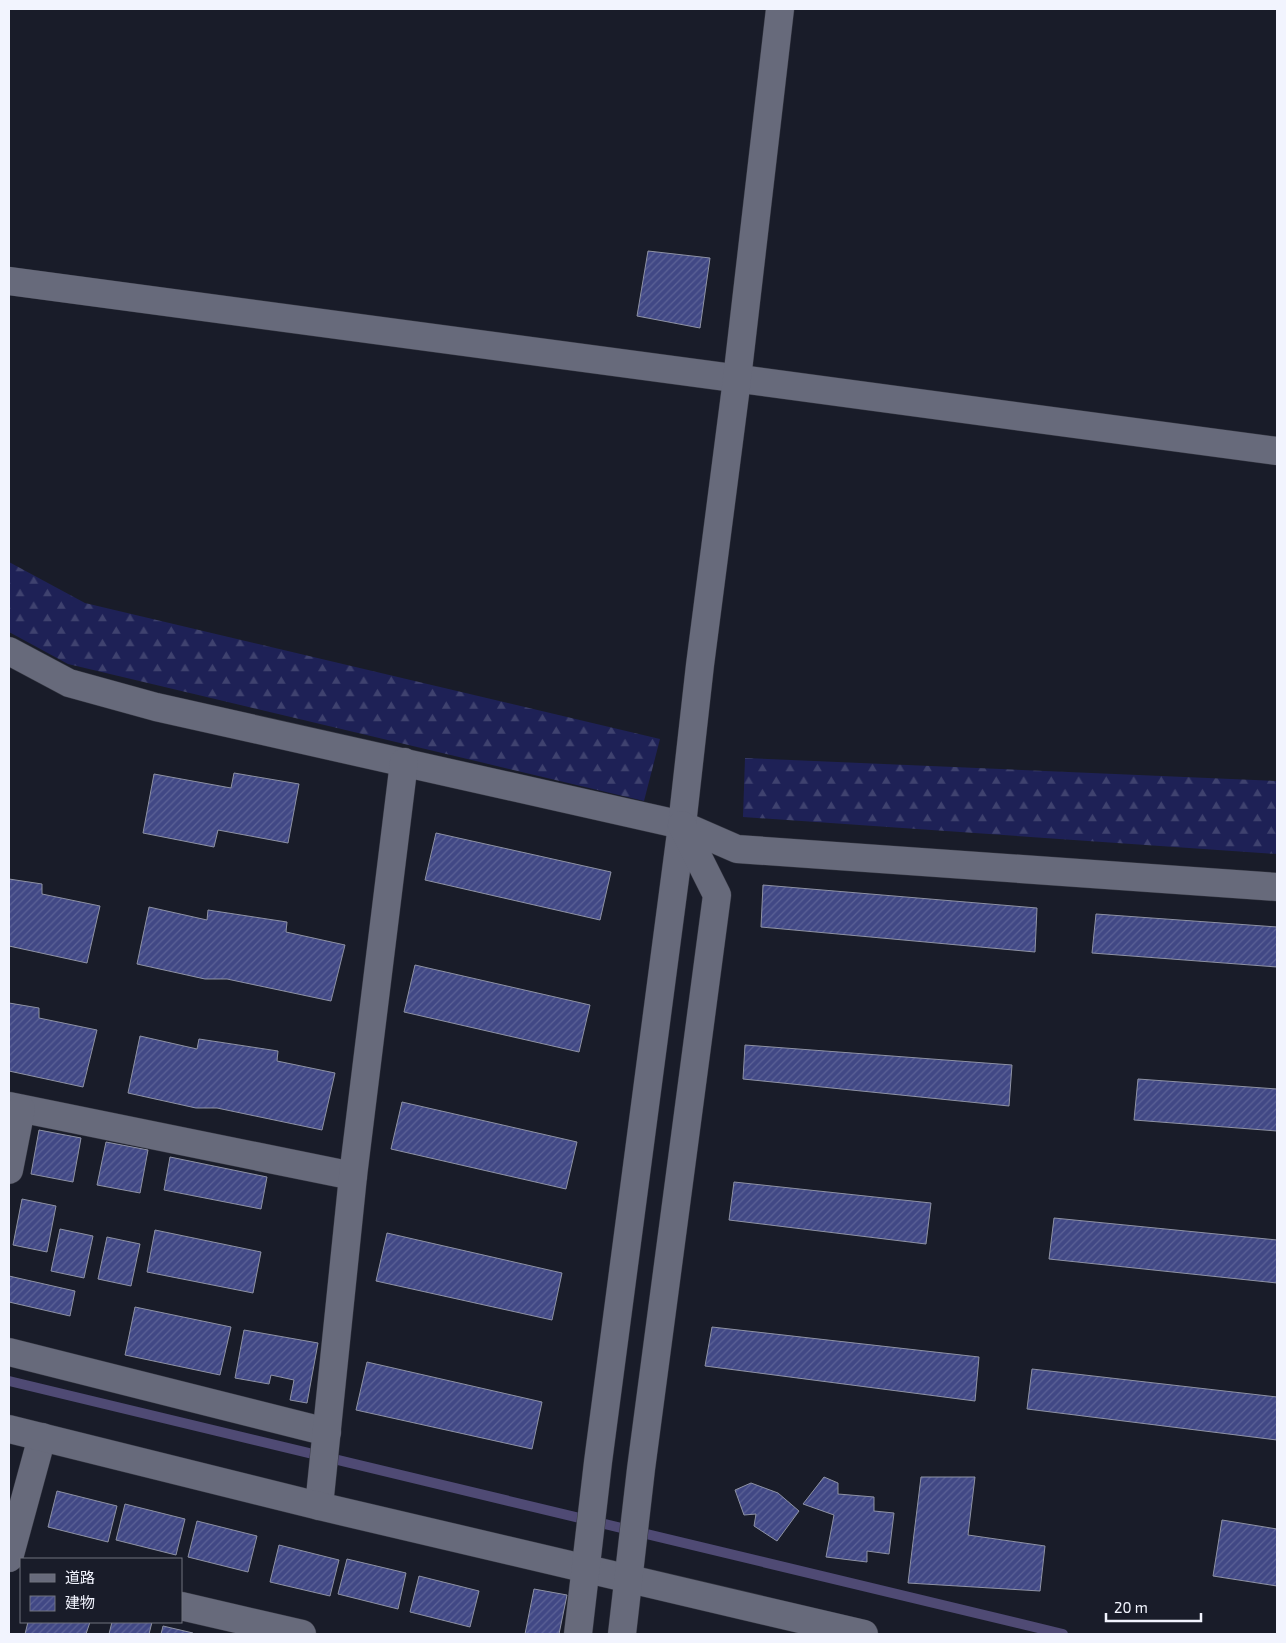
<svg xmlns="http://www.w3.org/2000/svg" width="1286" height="1643" font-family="'Exo 2','Noto Sans JP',sans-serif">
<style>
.forest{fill:url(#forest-firs)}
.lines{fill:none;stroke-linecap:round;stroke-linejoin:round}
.stream{stroke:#4f4a74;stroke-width:10}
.building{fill:url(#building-hatch);stroke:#8e92a4}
.minor-casing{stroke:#343641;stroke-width:29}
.tertiary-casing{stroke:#343641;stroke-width:29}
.minor{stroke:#676a7b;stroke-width:28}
.tertiary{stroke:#676a7b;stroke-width:28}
</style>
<defs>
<pattern id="forest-firs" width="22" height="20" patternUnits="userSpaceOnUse" patternTransform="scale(1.25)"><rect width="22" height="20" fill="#1e2156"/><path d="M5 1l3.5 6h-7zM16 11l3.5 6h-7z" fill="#3f426f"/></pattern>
<pattern id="building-hatch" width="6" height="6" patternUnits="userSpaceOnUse" patternTransform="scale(1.25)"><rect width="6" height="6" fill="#414885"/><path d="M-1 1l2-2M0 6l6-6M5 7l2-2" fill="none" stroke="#5d6397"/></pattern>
</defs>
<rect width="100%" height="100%" fill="#191c29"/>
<!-- forest -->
<g class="forest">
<path d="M 9,562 L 85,603 L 660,739 L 644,801 L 68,664 L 9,632 Z"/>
<path d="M 745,758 L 1277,781 L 1277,854 L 743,817 Z"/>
</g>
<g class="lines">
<!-- stream -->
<path class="stream" d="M 9,1381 L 1063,1634"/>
</g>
<!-- building -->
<g class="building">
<path d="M 648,251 L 710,258 L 700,328 L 637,316 Z"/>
<path d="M 234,773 L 299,784 L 288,843 L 218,830 L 214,847 L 143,833 L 154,774 L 231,788 Z"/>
<path d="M 436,833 L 611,872 L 600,920 L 425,880 Z"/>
<path d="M 9,879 L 42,884 L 42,894 L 100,906 L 87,963 L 9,946 Z"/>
<path d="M 763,885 L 1037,908 L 1035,952 L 761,927 Z"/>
<path d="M 149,907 L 207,920 L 208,910 L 287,922 L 286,932 L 345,945 L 331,1001 L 227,979 L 205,979 L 137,964 Z"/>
<path d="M 1096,914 L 1277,927 L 1277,967 L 1092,953 Z"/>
<path d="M 415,965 L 590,1005 L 579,1052 L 404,1012 Z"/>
<path d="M 9,1003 L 39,1008 L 39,1018 L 97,1030 L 83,1087 L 9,1071 Z"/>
<path d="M 140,1036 L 197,1049 L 199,1039 L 278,1051 L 277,1061 L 335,1073 L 322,1130 L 217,1108 L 196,1108 L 128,1093 Z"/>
<path d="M 745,1045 L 1012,1065 L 1009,1106 L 743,1079 Z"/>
<path d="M 1138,1079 L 1277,1089 L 1277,1131 L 1134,1120 Z"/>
<path d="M 402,1102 L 577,1142 L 566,1189 L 391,1149 Z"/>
<path d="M 39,1130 L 81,1138 L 73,1182 L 31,1174 Z"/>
<path d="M 106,1142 L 148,1150 L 140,1193 L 97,1185 Z"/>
<path d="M 170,1157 L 267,1177 L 261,1209 L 164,1190 Z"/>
<path d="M 734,1182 L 931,1203 L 926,1244 L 729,1220 Z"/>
<path d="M 22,1199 L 56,1206 L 47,1252 L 13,1245 Z"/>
<path d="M 1054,1218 L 1277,1240 L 1277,1283 L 1049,1259 Z"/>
<path d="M 60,1229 L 93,1236 L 84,1278 L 51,1271 Z"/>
<path d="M 155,1230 L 261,1252 L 253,1293 L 147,1272 Z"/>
<path d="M 387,1233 L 562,1273 L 552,1320 L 376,1281 Z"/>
<path d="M 107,1237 L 140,1244 L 131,1286 L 98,1279 Z"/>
<path d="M 9,1276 L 75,1291 L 70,1316 L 9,1302 Z"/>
<path d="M 135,1307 L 231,1327 L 220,1375 L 125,1355 Z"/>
<path d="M 712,1327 L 979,1357 L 975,1401 L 705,1366 Z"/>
<path d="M 244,1330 L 318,1343 L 307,1403 L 290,1400 L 294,1380 L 271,1375 L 269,1384 L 235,1378 Z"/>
<path d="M 367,1362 L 542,1402 L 532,1449 L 356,1410 Z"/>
<path d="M 1032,1369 L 1277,1397 L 1277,1440 L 1027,1409 Z"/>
<path d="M 824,1477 L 838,1483 L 838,1494 L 874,1497 L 874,1511 L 894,1513 L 889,1554 L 867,1551 L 867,1562 L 826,1557 L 834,1515 L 803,1504 Z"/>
<path d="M 921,1477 L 975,1477 L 968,1535 L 1045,1546 L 1040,1591 L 908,1583 Z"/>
<path d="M 751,1483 L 778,1493 L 799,1511 L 777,1541 L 754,1526 L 756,1514 L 744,1515 L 735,1490 Z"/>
<path d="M 57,1491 L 117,1506 L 108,1542 L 48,1527 Z"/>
<path d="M 125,1504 L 185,1519 L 176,1555 L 116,1540 Z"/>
<path d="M 1222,1520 L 1277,1529 L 1277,1586 L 1213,1576 Z"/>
<path d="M 197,1521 L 257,1536 L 248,1572 L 188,1557 Z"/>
<path d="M 279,1545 L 339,1560 L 330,1596 L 270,1582 Z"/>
<path d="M 347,1559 L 406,1573 L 398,1609 L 338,1594 Z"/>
<path d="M 419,1576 L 479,1591 L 470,1627 L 410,1612 Z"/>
<path d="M 534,1589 L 567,1595 L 559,1634 L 525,1634 Z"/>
<path d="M 28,1622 L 90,1622 L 86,1634 L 25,1634 Z"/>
<path d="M 112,1622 L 152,1622 L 149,1634 L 109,1634 Z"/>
<path d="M 163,1626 L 193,1633 L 193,1634 L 161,1634 Z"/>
</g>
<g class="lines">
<defs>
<g id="minor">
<path d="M 9,281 L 1277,451"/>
<path d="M 9,651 L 69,683 L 156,707 L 682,825 L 737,849 L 1277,887"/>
<path d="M 9,1106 L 353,1176"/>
<path d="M 9,1170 L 21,1109"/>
<path d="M 9,1352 L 327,1432"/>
<path d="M 319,1506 L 353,1176 L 404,762"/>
<path d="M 9,1558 L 42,1437"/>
<path d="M 181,1606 L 302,1634"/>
</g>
<g id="tertiary">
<path d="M 9,1429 L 319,1506 L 864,1634"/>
<path d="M 578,1634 L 598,1462 L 682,825 L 700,665 L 737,379 L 780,9"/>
<path d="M 622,1634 L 641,1469 L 717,895 L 682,825"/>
</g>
</defs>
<!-- minor casing -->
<use href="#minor" class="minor-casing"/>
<!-- tertiary casing -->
<use href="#tertiary" class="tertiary-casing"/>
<!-- minor -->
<use href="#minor" class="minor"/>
<!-- tertiary -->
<use href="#tertiary" class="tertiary"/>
</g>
<!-- border -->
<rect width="1286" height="1643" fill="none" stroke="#f2f4fe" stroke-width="20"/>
<!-- legend -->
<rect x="20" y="1558" width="162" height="65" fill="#191c29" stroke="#70727e"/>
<rect x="30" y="1574" width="25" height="8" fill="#676a7b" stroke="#70727e"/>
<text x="65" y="1583" font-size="15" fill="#f2f4fe">道路</text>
<rect x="30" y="1596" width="25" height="15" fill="url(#building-hatch)" stroke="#70727e"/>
<text x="65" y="1608" font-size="15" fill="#f2f4fe">建物</text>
<!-- scale -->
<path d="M1106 1613v8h95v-8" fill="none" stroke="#f2f4fe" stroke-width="2.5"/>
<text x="1114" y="1613" font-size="15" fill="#f2f4fe" stroke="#191c29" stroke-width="4" paint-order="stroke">20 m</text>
</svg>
